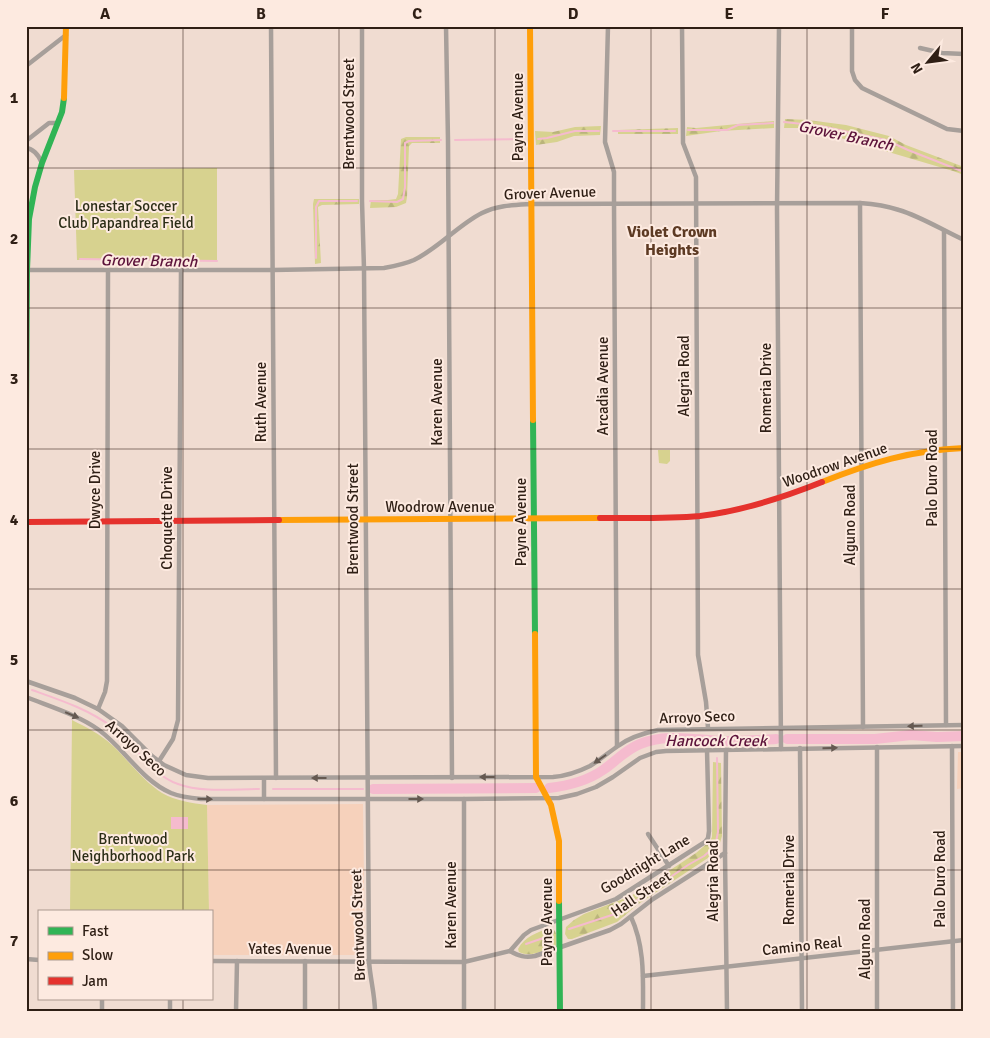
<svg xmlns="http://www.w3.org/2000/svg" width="990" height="1038" font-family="Signika,sans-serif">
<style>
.built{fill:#f6d1bb}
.forest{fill:url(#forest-firs)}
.green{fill:#d7d28f}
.water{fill:#f5bbce}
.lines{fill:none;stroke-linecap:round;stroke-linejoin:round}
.stream{stroke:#f5bbce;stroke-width:2}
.river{stroke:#f5bbce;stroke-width:10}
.street{stroke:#a79f9a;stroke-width:4.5}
.fast{stroke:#30b455;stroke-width:6}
.slow{stroke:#ff9f0a;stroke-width:6}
.jam{stroke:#e5322d;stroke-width:6}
.oneway{fill:#655951}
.grid{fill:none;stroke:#2f1f15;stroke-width:1;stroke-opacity:0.55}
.labels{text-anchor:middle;stroke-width:4;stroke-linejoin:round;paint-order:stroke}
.street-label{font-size:15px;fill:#2f1f15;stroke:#fdeae0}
.park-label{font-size:15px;fill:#2b2d16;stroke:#fdeae0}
.water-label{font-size:16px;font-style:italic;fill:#5c123a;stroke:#fdeae0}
.neighbourhood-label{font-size:16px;font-weight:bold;fill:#5d3a23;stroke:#fdeae0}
.neatline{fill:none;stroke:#2f1f15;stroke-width:2}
.grid-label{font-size:16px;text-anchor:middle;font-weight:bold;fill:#2f1f15}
</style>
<defs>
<pattern id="forest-firs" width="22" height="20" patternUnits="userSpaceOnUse" patternTransform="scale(1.25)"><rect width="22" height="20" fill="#d7d28f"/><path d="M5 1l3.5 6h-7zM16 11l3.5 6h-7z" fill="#b9b47a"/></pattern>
</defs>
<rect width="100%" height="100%" fill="#f0dcd1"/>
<!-- built -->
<g class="built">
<path d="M 958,752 L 964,752 L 964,788 L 957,789 Z"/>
<path d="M 363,804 L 365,955 L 211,955 L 211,912 L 209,912 L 207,805 Z"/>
</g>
<!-- forest -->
<g class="forest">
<path d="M 785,119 L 808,120 L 846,125 L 889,136 L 906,145 L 964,167 L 964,175 L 953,171 L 807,128 L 784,128 Z"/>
<path d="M 774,121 L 774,128 L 721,131 L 686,136 L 687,127 L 696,128 L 748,123 Z"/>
<path d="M 601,126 L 600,135 L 574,136 L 557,142 L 536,145 L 535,131 L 553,132 L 575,127 Z"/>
<path d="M 678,128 L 678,134 L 618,134 L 618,130 Z"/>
<path d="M 406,137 L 440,137 L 440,143 L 412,143 L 409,146 L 407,197 L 406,203 L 396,207 L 370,208 L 371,200 L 388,200 L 396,199 L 398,194 L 401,139 Z"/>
<path d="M 314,199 L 359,199 L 359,204 L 322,205 L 318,207 L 321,263 L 315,264 L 313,204 Z"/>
<path d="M 713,762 L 721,763 L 722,836 L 719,846 L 714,854 L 637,905 L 617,922 L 572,939 L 568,939 L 565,934 L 566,927 L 574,920 L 584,914 L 631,896 L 696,853 L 710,841 L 712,837 Z"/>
<path d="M 549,928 L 552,928 C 558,932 556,939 556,946 C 545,950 531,958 519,952 L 518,949 C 525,936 537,933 549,928 Z"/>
</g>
<!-- green -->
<g class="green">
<path d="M 217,168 L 217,260 L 77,260 L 74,170 Z"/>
<path d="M 658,450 L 670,450 L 670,461 L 667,464 L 659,463 Z"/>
<path d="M 72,720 C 86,727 100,734 112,745 C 129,761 142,780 162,793 C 176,801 192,803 207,805 L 209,912 L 70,912 Z"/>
</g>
<!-- water -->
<rect class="water" x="171" y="817" width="17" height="12"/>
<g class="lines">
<!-- stream -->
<g class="stream">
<path d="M 784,122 L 821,126 L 886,140 L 908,150 L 964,172"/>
<path d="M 688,130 L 727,130 L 738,125 L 773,123"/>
<path d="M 613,131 L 675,131"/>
<path d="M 538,139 L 547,138 L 575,131 L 599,131"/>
<path d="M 455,140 L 524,139"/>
<path d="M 370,201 L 397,202 L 403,199 L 405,187 L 405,143 L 409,141 L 441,140"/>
<path d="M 316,258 L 316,207 L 319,201 L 357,201"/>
<path d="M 80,259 L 217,261"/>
<path d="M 32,690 C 60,700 88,709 112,727 C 135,745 150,774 178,784 C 202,793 233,789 259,789"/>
<path d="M 720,744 L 722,741"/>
<path d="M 273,789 L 363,789"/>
<path d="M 569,929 L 615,914 L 627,907 L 688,865 L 704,856 L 712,849 L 716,842 L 718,832 L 717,758"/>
<path d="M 526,944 L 552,935"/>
</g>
<!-- river -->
<g class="river">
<path d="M 787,739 L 875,739 L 911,735 L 937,737 L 964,736"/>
<path d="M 549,788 C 567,786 587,781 603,770 C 615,762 625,750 640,744 C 666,733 695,740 723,741 C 741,741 758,740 776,739"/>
<path d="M 373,789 L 536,788"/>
</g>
<!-- street -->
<g class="street">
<path d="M 271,26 L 276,778"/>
<path d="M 362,26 L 362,201 L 364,269 L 369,961 C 370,978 375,995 375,1012"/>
<path d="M 446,26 L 448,141 L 452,778"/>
<path d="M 608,26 L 605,142 L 614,172 L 614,203 L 617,746"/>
<path d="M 682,26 L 683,143 L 696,177 L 698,655 L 706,702 L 708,728"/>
<path d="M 779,26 L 777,209 L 781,749"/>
<path d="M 852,26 L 852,71 L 855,80 L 862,88 L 947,129 L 964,131"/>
<path d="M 920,48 L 942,53 L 964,54"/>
<path d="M 26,66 L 66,35"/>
<path d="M 26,141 L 49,123 L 57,123"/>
<path d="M 26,148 C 34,149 39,156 42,163"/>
<path d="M 860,203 L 863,727"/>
<path d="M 944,231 L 946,725"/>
<path d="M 26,270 L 273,270 L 384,268 C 395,266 405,264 414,260 C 439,248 458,225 482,213 C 498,205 515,205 532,204 L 860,203 C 874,204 887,206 899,210 C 922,217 942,230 964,240"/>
<path d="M 26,681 L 75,698 L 98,709 L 122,726 L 152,756 L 164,765 L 186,775 L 208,778 L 553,777 C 566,776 578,772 590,766 C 600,760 609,752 618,746 C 630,737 644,733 658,730 L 964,725"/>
<path d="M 26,697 C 51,707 78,715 99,730 C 125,749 141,780 171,793 C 181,797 190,798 201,799 L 464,799 L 559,798 L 577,794 L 596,787 L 613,777 L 640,758 L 656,752 L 666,751 L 964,746"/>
<path d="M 98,709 L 105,692 L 107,681 L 108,270"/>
<path d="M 952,746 L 953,1012"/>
<path d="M 877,747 L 877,1012"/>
<path d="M 800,748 L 802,1012"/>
<path d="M 726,750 L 725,853 L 727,1012"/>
<path d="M 159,761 L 173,739 L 178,720 L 181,269"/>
<path d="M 264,779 L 264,799"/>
<path d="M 648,834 L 669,866"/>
<path d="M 631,917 C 645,947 643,979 643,1012"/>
<path d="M 510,951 C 519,956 525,958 535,956 L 610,930 L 621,924 L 653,899 L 725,853"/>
<path d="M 26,959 L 39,960"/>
<path d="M 211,961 L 464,962 L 510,951 L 524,935 L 531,930 L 616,899 L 705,842 L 708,838 L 709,831 L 707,750"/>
<path d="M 305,961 L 305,1012"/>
<path d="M 643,976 L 964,940"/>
<path d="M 102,1012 L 102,999"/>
<path d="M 170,1012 L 170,999"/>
<path d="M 236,1012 L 237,961"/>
<path d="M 464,1012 L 464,799"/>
</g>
<!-- fast -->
<g class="fast">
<path d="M 26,415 L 27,270 L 29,219 L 35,187 L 42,163 L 62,112 L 64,98"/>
<path d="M 533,420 L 535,634"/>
<path d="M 559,901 L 560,1012"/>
</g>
<!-- slow -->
<g class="slow">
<path d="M 530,26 L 533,420"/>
<path d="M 64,98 L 66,26"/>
<path d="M 822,482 C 870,463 912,450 964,448"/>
<path d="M 279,520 L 600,518"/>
<path d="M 535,634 L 536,777 L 551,805 L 559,841 L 559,901"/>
</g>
<!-- jam -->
<g class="jam">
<path d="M 600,518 C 633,518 666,519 700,516 C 742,511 782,498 822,482"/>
<path d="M 26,522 L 279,520"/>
</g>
</g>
<!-- one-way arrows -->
<defs><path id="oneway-solid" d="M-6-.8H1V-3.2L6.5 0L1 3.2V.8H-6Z" transform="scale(1.25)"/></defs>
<g class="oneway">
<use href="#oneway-solid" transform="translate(72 715) rotate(23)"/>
<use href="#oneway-solid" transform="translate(915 726) rotate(178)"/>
<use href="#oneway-solid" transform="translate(830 748) rotate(-1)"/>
<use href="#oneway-solid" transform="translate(600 759) rotate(145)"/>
<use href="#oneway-solid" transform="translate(487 777) rotate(180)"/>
<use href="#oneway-solid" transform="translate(319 778) rotate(180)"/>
<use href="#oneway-solid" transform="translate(205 799) rotate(2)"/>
<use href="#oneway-solid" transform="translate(416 799)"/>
</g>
<!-- grid -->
<path class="grid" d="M 183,26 L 183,912M 339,26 L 339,1012M 495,26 L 495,1012M 651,26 L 651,1012M 807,26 L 807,1012M 26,168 L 964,168M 26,308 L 964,308M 26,449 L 964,449M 26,589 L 964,589M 26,730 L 964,730M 26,870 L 964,870M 183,999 L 183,1012"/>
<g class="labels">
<!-- street labels -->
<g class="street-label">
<text transform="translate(349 114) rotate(-90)" y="5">Brentwood Street</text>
<text transform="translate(518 117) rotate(-90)" y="5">Payne Avenue</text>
<text transform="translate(550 193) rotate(-2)" y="5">Grover Avenue</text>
<text transform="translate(684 376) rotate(-90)" y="5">Alegria Road</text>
<text transform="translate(603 386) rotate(-90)" y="5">Arcadia Avenue</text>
<text transform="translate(766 388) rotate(-90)" y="5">Romeria Drive</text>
<text transform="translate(261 402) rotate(-90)" y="5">Ruth Avenue</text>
<text transform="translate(437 402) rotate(-90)" y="5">Karen Avenue</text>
<text transform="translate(835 465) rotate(-19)" y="5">Woodrow Avenue</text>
<text transform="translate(932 478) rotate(-90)" y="5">Palo Duro Road</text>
<text transform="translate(95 490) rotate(-90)" y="5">Dwyce Drive</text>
<text x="440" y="512">Woodrow Avenue</text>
<text transform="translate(167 518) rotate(-90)" y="5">Choquette Drive</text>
<text transform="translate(353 519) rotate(-90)" y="5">Brentwood Street</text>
<text transform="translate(521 522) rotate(-90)" y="5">Payne Avenue</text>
<text transform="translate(850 525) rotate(-90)" y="5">Alguno Road</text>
<text transform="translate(697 717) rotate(-2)" y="5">Arroyo Seco</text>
<text transform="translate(136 748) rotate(42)" y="5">Arroyo Seco</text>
<text transform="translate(645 864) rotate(-31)" y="5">Goodnight Lane</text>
<text transform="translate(940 879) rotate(-90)" y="5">Palo Duro Road</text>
<text transform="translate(789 880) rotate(-90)" y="5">Romeria Drive</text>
<text transform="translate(713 881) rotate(-90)" y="5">Alegria Road</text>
<text transform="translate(641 894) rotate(-34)" y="5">Hall Street</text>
<text transform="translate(451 905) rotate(-90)" y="5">Karen Avenue</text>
<text transform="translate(547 922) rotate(-90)" y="5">Payne Avenue</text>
<text transform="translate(358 925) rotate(-92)" y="5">Brentwood Street</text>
<text transform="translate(865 939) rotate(-90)" y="5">Alguno Road</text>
<text transform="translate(802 946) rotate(-6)" y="5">Camino Real</text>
<text x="290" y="954">Yates Avenue</text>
</g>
<!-- park labels -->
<g class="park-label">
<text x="126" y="211">Lonestar Soccer<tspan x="126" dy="17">Club Papandrea Field</tspan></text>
<text x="133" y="844">Brentwood<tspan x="133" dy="17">Neighborhood Park</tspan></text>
</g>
<!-- water labels -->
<g class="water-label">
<text transform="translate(846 135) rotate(12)" y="6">Grover Branch</text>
<text transform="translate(149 260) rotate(1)" y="6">Grover Branch</text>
<text x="716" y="746">Hancock Creek</text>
</g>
<!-- neighbourhood labels -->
<g class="neighbourhood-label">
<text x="672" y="237">Violet Crown<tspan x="672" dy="18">Heights</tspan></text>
</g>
</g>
<!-- border -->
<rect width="990" height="1038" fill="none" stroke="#fdeae0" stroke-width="55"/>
<!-- legend -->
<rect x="38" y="910" width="175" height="90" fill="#fdeae0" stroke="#ab998f"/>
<rect x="48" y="927" width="25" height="8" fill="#30b455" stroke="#ab998f"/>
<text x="82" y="936" font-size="15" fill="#2f1f15">Fast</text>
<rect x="48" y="952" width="25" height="8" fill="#ff9f0a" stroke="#ab998f"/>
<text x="82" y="960" font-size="15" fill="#2f1f15">Slow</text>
<rect x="48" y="977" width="25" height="8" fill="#e5322d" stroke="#ab998f"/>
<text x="82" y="986" font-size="15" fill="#2f1f15">Jam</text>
<!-- north arrow -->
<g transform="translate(928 62) rotate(241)" stroke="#fdeae0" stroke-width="4" paint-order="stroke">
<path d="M0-4L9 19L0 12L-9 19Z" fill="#2f1f15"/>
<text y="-8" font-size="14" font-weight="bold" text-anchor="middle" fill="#2f1f15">N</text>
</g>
<rect x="28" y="28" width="934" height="982" class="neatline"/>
<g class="grid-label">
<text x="105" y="19">A</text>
<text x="261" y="19">B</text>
<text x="417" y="19">C</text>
<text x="573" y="19">D</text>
<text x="729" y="19">E</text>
<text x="885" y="19">F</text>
<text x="14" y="103">1</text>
<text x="14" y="244">2</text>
<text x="14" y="384">3</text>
<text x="14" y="525">4</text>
<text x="14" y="665">5</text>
<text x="14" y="806">6</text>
<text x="14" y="946">7</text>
</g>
</svg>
